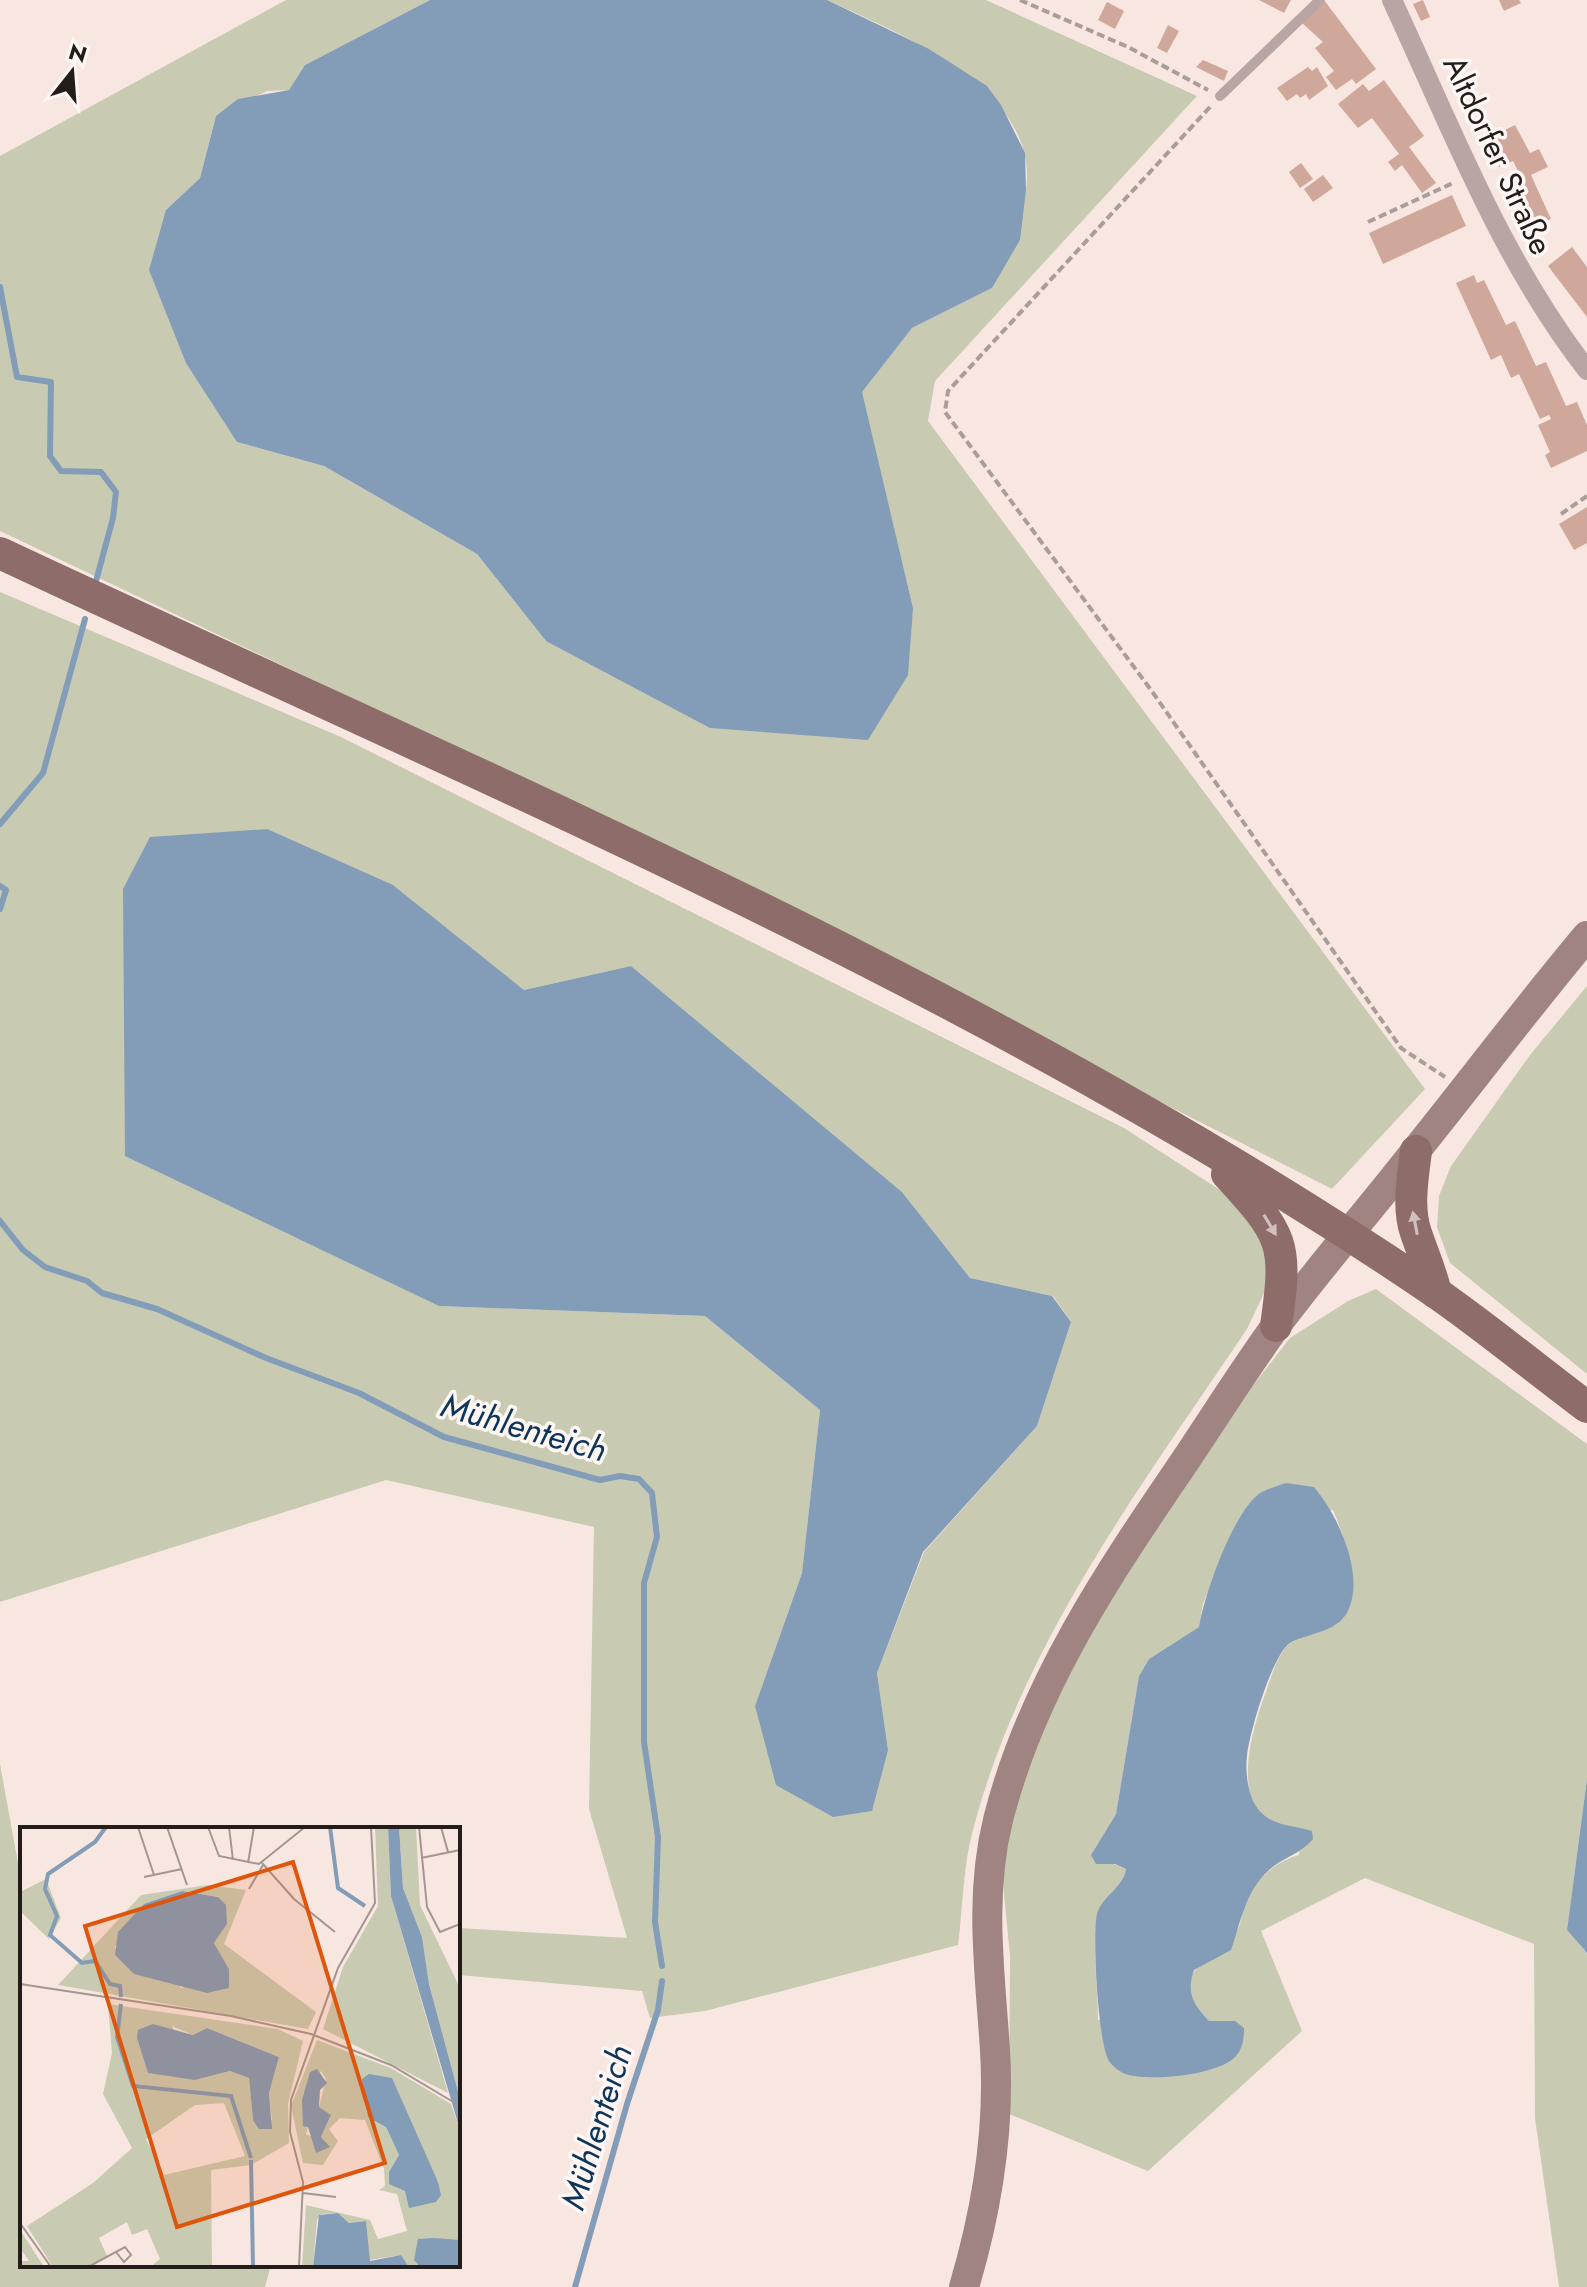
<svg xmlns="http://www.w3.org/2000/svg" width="1587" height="2287" font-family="Jost,sans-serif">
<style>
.green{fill:#c8cbb2;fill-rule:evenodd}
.water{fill:#839cb8}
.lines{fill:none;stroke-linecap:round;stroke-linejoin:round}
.stream{stroke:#839cb8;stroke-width:6}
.building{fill:#cfa89b}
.path{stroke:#aa9d98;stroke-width:4;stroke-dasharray:8 4;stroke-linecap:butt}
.lane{stroke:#b9a5a4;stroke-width:10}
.street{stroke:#b9a5a4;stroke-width:20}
.secondary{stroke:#9f8482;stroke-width:30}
.primary{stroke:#8d6c6a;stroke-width:32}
.oneway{fill:#d0bfbd}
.labels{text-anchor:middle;stroke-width:7;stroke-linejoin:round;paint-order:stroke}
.street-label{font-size:32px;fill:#231d1a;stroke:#fdf6f4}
.water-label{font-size:34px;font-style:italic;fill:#0d355a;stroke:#fdf6f4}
.inset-river{fill:none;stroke:#839cb8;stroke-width:4}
.inset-road{fill:none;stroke:#a39691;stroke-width:2}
.view{fill:#de560d;fill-opacity:0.15;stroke:#de560d;stroke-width:4}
.inset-edge{fill:none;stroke:#231d1a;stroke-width:4}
</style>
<rect width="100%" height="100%" fill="#f8e7e0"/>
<!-- green -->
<g class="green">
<path d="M 286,0 L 430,0 L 305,65 L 289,90 L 267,91 L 216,116 L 200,178 L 166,210 L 237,442 L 324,466 L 477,554 L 546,641 L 913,608 L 861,392 L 912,328 L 992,288 C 1002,259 1022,219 1026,190 C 1040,88 900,34 827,0 L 986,0 L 1197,96 L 935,381 L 928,421 L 1425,1089 L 1332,1189 L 557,796 L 0,531 L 0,156 Z"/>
<path d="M 0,592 L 341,737 L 1124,1128 L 1234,1199 L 1268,1240 L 1266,1289 L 1247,1329 C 1142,1485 1021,1645 973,1830 C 963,1866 963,1907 958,1945 L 705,2011 L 650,2018 L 642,1991 L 458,1975 L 458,1928 L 627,1938 L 589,1809 L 594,1527 L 386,1480 L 0,1602 ZM 393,885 L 524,990 L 631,966 L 902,1192 L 970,1278 L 1053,1296 L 1071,1322 L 1037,1426 L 924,1552 L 877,1673 L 888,1750 L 755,1706 L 802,1573 L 820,1410 L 705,1316 L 439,1306 Z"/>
<path d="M 1587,986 L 1587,1374 L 1450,1263 L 1437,1227 L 1439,1196 L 1451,1166 L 1530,1055 Z"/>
<path d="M 1376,1289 L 1587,1444 L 1587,1779 L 1567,1930 L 1587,1953 L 1587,2287 L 1559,2287 L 1535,2118 L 1534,1944 L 1365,1878 L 1261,1931 L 1302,2031 L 1148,2171 L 1009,2114 L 1010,1956 L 1001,1863 L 1016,1796 L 1052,1693 L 1212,1438 L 1290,1338 L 1348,1301 ZM 1333,1510 C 1344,1536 1359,1576 1350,1605 C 1341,1636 1299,1632 1286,1647 C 1276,1660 1271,1677 1266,1692 C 1249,1736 1223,1831 1302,1828 L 1299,1855 C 1277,1861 1258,1877 1247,1898 C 1241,1909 1243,1924 1235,1934 C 1222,1950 1193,1963 1189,1983 C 1187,1999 1199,2011 1209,2021 L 1235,2021 L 1098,2020 C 1098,1987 1092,1949 1097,1917 C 1101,1897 1123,1888 1126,1869 L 1091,1855 L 1116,1814 L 1139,1676 L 1149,1659 L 1199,1627 L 1203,1604 L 1233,1532 Z"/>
<path d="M 0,1764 L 22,1885 L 22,2265 L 271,2265 L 265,2287 L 0,2287 Z"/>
</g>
<!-- water -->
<g class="water">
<path d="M 430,0 L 827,0 L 929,49 L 987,86 L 1001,105 L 1025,153 L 1026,190 L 1020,240 L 992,288 L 912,328 L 862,392 L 913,608 L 908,675 L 868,740 L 710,728 L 546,641 L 477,554 L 324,466 L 237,442 L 186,363 L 149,270 L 166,210 L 200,178 L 216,116 L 238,99 L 289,90 L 305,65 Z"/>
<path d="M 267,829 L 393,885 L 524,990 L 631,966 L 902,1192 L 970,1278 L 1052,1296 L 1071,1322 L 1037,1426 L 923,1552 L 877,1673 L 888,1750 L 872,1811 L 833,1817 L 776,1785 L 755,1706 L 802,1573 L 820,1410 L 705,1316 L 439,1306 L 125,1156 L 123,889 L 150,837 Z"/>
<path d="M 1286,1483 L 1314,1487 C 1337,1514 1363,1569 1350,1606 C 1341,1633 1310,1632 1290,1643 C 1272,1655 1249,1734 1247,1756 C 1245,1772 1248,1797 1258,1809 C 1272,1827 1293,1825 1312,1831 L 1313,1839 C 1298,1856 1283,1857 1268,1871 C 1245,1892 1241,1922 1231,1950 L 1194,1970 C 1186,1993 1193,2004 1209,2021 L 1235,2021 L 1244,2028 C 1244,2038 1243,2049 1235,2057 C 1219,2075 1145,2083 1123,2073 C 1119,2071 1111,2065 1109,2061 C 1098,2044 1092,1935 1097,1914 C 1102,1896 1123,1888 1126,1869 L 1115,1864 L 1096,1864 L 1091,1855 L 1116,1814 L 1139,1676 L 1149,1659 L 1199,1627 C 1204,1596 1234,1508 1262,1492 C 1269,1488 1278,1486 1286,1483 Z"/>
<path d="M 1587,1779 L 1587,1953 L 1567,1930 Z"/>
</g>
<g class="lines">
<!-- stream -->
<g class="stream">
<path d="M 0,287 L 17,377 L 51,382 L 50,456 L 61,471 L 101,472 L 116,492 L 113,518 L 96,581"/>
<path d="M 0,824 L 43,773 L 85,619"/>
<path d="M 0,886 L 6,890 L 0,909"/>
<path d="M 0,1221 L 23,1250 L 45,1267 L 87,1281 L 102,1293 L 157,1309 L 266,1358 L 359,1393 L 444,1437 L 600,1480 L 620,1476 L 639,1479 L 652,1493 L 657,1537 L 644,1583 L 644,1742 L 658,1837 L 655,1922 L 662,1966"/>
<path d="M 575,2287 L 627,2104 L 658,2010 L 662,1981"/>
</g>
</g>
<!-- building -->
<g class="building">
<path d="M 1259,0 L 1291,0 L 1284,13 Z"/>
<path d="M 1324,0 L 1376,69 L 1356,84 L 1352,79 L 1336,90 L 1326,77 L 1334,71 L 1315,48 L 1323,42 L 1302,23 Z"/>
<path d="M 1423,0 L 1430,17 L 1421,21 L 1413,4 Z"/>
<path d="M 1499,0 L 1519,0 L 1521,3 L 1504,11 Z"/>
<path d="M 1107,2 L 1124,11 L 1115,29 L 1098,20 Z"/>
<path d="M 1168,25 L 1179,31 L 1167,53 L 1157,48 Z"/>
<path d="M 1203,60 L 1228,71 L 1224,81 L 1196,67 Z"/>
<path d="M 1308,67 L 1312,71 L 1317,67 L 1328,86 L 1309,100 L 1306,94 L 1300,98 L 1297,94 L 1287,101 L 1277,88 Z"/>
<path d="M 1384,80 L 1424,136 L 1409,147 L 1436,183 L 1422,193 L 1402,165 L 1395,171 L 1388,162 L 1399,154 L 1372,118 L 1358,128 L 1338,104 L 1363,84 L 1369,91 Z"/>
<path d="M 1515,125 L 1530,153 L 1539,149 L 1548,167 L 1531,175 L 1551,219 L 1535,226 L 1514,183 L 1522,179 L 1513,161 L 1499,167 L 1488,138 Z"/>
<path d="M 1301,163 L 1313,179 L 1300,188 L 1289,172 Z"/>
<path d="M 1323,175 L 1333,188 L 1313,202 L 1304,189 Z"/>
<path d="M 1452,195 L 1466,226 L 1383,264 L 1369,233 Z"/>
<path d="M 1572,247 L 1587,267 L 1587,317 L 1548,266 Z"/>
<path d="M 1474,275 L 1477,283 L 1484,280 L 1506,325 L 1515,321 L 1536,366 L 1546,362 L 1566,406 L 1577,402 L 1587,425 L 1587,451 L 1551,468 L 1545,455 L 1550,452 L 1538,425 L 1551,419 L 1549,415 L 1540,419 L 1519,374 L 1511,378 L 1501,355 L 1491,360 L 1456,283 Z"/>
<path d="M 1587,507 L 1587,543 L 1574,550 L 1559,524 Z"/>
</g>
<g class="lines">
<!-- path -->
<g class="path">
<path d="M 1020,0 L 1128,47 L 1208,90"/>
<path d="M 1210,107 L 948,391 L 945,412 L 1151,690 L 1401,1048 L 1445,1077"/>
<path d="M 1368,222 L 1453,183"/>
<path d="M 1561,514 L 1587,496"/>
</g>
<!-- lane -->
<path class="lane" d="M 1220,96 L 1320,0"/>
<!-- street -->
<path class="street" d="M 1392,0 C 1451,127 1501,259 1587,370"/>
<!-- secondary -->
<path class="secondary" d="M 964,2287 C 987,2210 1000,2131 995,2050 C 990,1972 979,1897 998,1820 C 1032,1685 1110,1571 1187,1458 C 1217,1413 1246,1367 1278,1323 C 1323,1263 1372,1207 1418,1148 C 1475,1077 1529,1005 1587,936"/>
<!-- primary -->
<g class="primary">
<path d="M 0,553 C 486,781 990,989 1435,1292 C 1487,1328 1536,1369 1587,1407"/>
<path d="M 1416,1151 C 1413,1176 1407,1208 1416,1233 C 1423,1254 1431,1271 1436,1293"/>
<path d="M 1227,1174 C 1284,1236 1288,1243 1276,1326"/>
</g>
</g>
<!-- one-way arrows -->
<defs><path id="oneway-solid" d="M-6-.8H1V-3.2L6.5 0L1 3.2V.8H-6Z" transform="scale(2)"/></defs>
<g class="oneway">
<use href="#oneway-solid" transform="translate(1415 1223) rotate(-101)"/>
<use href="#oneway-solid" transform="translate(1270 1225) rotate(59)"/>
</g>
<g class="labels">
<!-- street labels -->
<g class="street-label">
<text transform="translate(1498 155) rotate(65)" y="11">Altdorfer Straße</text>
</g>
<!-- water labels -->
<g class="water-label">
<text transform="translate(524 1427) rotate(16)" y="12">Mühlenteich</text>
<text transform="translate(596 2127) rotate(-73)" y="12">Mühlenteich</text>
</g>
</g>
<!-- overview -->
<g transform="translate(20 1827)">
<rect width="440" height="440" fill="#f8e7e0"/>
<path d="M 355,0 L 368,0 L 371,69 L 428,266 L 303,202 L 323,140 L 358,79 ZM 379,0 L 396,0 L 400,78 L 440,161 L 440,272 L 409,157 L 402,110 L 383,61 ZM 26,52 L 41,91 L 29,112 L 0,84 L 0,65 ZM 188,58 L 226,63 L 204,117 L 296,185 L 288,202 L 38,158 L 121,68 ZM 162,64 L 198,70 L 207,97 L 194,116 L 209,142 L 162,161 L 150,152 L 114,147 L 95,120 L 124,78 ZM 88,177 L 258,202 L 283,214 L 268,277 L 269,316 L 231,338 L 191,343 L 192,440 L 130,440 L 140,432 L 127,402 L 112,408 L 107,395 L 79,411 L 87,429 L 67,440 L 33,440 L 7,399 L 73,356 L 112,321 L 83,267 L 92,226 ZM 152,199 L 173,208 L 187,201 L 259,230 L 249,266 L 252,293 L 233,293 L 229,251 L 210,244 L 175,253 ZM 204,276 L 225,329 L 144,348 L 126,312 L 175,278 ZM 297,213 L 371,241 L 431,277 L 440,303 L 440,413 L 398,413 L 400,440 L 389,440 L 381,428 L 349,433 L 346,394 L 329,396 L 318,386 L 301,387 L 297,393 L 293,440 L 282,440 L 286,378 L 350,393 L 358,412 L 387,404 L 377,367 L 359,363 L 365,359 L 364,342 L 345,293 L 320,291 L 309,302 L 318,314 L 303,338 L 283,336 L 271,279 ZM 301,244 L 306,252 L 299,280 L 310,291 L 301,310 L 305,316 L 286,307 L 288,299 L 283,299 L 283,271 ZM 372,252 L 398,312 L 418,355 L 369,345 L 379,328 L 366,300 ZM 0,403 L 10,418 L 24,440 L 0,440 L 0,434 L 9,434 L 0,421 Z" fill="#c8cbb2" fill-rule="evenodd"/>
<path d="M 368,0 L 379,0 L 383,61 L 402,110 L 409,157 L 440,272 L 440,303 L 371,69 ZM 162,64 L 198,70 L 206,78 L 207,97 L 194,116 L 209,142 L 209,161 L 187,166 L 114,147 L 95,128 L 98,105 L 124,77 ZM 133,197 L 173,208 L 187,201 L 259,230 L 249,266 L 252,302 L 239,302 L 233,293 L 229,251 L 210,244 L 175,253 L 128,246 L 117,211 L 118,203 ZM 297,242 L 307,256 L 300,263 L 299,280 L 311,288 L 301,310 L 310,320 L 296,326 L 288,300 L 283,299 L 282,273 L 290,245 ZM 349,247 L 372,251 L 418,355 L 421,368 L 416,375 L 389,381 L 385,364 L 369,357 L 369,345 L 379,328 L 366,300 L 348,290 L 342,252 ZM 318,386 L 329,396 L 346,394 L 350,434 L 381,428 L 389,440 L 293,440 L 299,388 ZM 414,411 L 440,413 L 440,440 L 400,440 L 394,433 L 398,412 Z" fill="#839cb8"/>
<path class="inset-river" d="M 86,0 L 75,15 L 28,47 L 25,62 L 37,89 L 30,108 L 62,136 L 75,134 L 90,157 L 100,159 L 101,170M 310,0 L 318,61 L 345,79M 101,177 L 97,210 L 113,259 L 211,269 L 231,331M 231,333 L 233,440"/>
<path class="inset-road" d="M 118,0 L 134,48M 147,0 L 167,58M 188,0 L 199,29 L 239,37 L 285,0M 209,0 L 213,33M 399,0 L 407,80 L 420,105 L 440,97M 421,0 L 428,25M 401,31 L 440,23M 228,36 L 234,0M 242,36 L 274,72 L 315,105M 124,50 L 162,42M 229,62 L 243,38M 0,157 L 211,189 L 291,207 L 371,238 L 440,279M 283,366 L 316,370M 0,396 L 31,440M 68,440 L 105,420 L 111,428 L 104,435 L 96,425M 279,440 L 283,355 L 270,305 L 271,273 L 318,141 L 355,76 L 351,0"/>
<path class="view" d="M 273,35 L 365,336 L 157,400 L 65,99 Z"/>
<rect width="440" height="440" class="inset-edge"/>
</g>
<!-- north arrow -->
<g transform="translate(72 72) rotate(17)" stroke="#fdf6f4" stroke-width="6" paint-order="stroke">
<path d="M0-6L14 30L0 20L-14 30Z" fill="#231d1a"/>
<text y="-12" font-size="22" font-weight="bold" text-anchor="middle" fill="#231d1a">N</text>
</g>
</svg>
